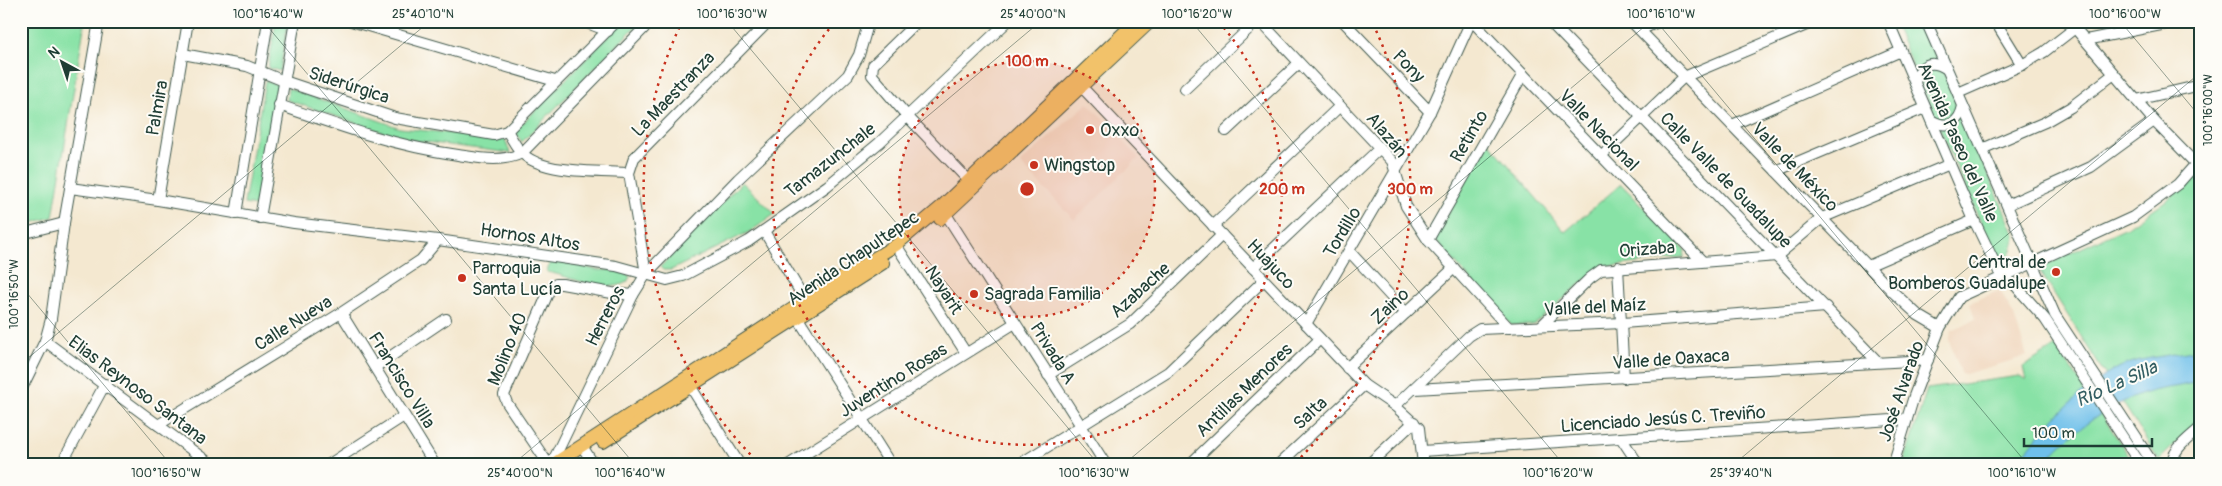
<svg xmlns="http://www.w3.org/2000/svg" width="2222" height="486" font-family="Pangolin,sans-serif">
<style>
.built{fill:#f0d6bc}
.green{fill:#88e2a6;stroke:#54906d}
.water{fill:#6ec0ea;stroke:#467e8f}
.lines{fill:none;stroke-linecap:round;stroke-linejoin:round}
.minor-casing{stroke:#3f574b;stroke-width:12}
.major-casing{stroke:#3f574b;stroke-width:14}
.minor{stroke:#fff;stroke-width:10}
.major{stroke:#f2c26a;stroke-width:12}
.ticks{fill:none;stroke:#1f3d34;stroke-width:1;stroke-opacity:0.45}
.ring{fill:none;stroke:#c8321e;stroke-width:2.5;stroke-dasharray:2.5 5}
.poi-dot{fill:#c8321e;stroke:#fdfcf7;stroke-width:2}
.labels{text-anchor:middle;stroke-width:4;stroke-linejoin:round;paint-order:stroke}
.street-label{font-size:18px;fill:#1f3d34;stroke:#fdfcf7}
.poi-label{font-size:18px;fill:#1f3d34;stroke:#fdfcf7;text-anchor:start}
.water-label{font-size:19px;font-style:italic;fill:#335e62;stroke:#fdfcf7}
.centre{fill:#c8321e;stroke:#fdfcf7;stroke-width:2.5}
.ring-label{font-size:15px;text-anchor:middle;font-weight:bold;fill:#c8321e;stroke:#fdfcf7;stroke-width:4;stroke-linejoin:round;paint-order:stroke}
.neatline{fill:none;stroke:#1f3d34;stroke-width:2}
.ticks-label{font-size:12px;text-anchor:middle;fill:#1f3d34}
</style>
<rect width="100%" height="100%" fill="#fdfcf7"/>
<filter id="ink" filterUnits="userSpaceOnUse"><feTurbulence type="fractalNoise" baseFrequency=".02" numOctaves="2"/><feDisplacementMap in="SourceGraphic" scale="10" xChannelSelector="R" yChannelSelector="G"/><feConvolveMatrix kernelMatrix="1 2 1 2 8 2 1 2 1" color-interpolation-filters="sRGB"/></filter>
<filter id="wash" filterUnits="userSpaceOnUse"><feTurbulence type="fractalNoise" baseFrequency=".0096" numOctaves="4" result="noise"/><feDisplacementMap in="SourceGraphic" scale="20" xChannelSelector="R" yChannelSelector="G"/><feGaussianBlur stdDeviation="1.12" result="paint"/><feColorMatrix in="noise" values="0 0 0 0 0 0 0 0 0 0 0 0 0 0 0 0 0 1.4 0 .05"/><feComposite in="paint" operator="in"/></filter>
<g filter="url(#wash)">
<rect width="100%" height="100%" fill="#f4e8d0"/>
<!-- built -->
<g class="built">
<path d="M 1088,103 L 1139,158 L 1074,220 L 1020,163 Z"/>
<path d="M 2000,290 L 2014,316 L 2027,356 L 1962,375 L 1949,341 L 1952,330 L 1975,319 L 1970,303 Z"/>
</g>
<!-- green -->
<g class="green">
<path d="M 21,21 L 85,21 L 53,217 L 21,226 Z"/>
<path d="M 276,21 L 288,21 L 280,71 L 268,68 Z"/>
<path d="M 623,21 L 641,21 L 522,142 L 515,131 Z"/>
<path d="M 1893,21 L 1921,21 L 2015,235 C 2015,245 2011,258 2001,260 L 1995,255 Z"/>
<path d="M 265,81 L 279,85 L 256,206 L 244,204 Z"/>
<path d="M 288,88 L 400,128 L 505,139 L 510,153 L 403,139 L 287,100 Z"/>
<path d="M 1488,141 L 1565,232 L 1621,184 L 1685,250 L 1684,257 L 1599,268 L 1533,325 L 1511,325 L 1436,241 L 1436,235 Z"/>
<path d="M 2201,171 L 2201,419 L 2159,460 L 2038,268 L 2129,226 L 2168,199 Z"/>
<path d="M 742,182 L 775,214 L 751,231 L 671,270 L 663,270 L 660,267 Z"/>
<path d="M 551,259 L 597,270 L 625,270 L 630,277 L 627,282 C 604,295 571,276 547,272 Z"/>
<path d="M 2056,346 L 2135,465 L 1903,465 L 1927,389 L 2020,376 L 2026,380 L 2023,367 Z"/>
</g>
<!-- water -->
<path class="water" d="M 2201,349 L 2201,380 C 2184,387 2166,387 2149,392 C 2112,402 2067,434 2043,465 L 2016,465 C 2038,431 2096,371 2136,361 C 2157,356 2180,354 2201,349 Z"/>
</g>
<g filter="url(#ink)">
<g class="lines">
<defs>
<g id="minor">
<path d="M 351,21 L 555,81"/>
<path d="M 582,21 L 608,31"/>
<path d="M 918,21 L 873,65 L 872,75 L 908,117 L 973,185"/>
<path d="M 1260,21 L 1392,161 L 1406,206 L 1428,240 L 1509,328"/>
<path d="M 1343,21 L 1430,112"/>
<path d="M 1472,21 L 1702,261"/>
<path d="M 1549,21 L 1878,362"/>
<path d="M 1631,21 L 1894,293 L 1918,315 L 1940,328"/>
<path d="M 1888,21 L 1974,220 L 2001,276"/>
<path d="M 1926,21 L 2055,315 L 2154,465"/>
<path d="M 1995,21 L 2022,65"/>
<path d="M 2069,21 L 2154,121 L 2195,163"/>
<path d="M 1640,30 L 1660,21"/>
<path d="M 2086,40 L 2181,21"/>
<path d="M 183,54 L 247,66 L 284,81 L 395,118 L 494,135 L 507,131 L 617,21"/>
<path d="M 1078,83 L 1364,385 L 1395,406 L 1419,428 L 1423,465"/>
<path d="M 1915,83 C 1919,65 1930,58 1947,69"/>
<path d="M 1185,89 L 1257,21"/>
<path d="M 1958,93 L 2022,65 L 2044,52 L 2075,28"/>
<path d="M 2136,100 L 2201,85"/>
<path d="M 279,105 C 339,126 395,146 458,155 C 479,158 502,163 522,153 L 651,21"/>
<path d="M 1931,120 C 1947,129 1959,125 1963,106"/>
<path d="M 1732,125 L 1901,51"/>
<path d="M 507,131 C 512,138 516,148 523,154 C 544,174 600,171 629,173"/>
<path d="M 1226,131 L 1299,63"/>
<path d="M 1982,149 L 2045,122 L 2071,107 L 2114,74"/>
<path d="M 1602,155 L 1684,77 L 1816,21"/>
<path d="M 1776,171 L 1925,108"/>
<path d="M 70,188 L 158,200 L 294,223 L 438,240 L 616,266 L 667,280 L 683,276 L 749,241 L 827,186 L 879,143 L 1008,21"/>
<path d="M 158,200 L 188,21"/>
<path d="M 2007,205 L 2091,167 L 2154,121"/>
<path d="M 942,208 L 1106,465"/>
<path d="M 236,214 L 268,21"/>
<path d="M 260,218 L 295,21"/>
<path d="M 1213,226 L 1340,106"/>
<path d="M 764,231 L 808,305"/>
<path d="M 21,234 L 64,223"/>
<path d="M 1428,240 L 1523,74"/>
<path d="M 896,245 L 966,353"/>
<path d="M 1349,251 L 1406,313"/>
<path d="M 1868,266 L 1974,220"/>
<path d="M 1618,267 L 1624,378"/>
<path d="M 1253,268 L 1380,148"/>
<path d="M 646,274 L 738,179 L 848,75 L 859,55 L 869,21"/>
<path d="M 2001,276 L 2015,285 L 2045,319 L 2141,465"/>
<path d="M 794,312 L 891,465"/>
<path d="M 341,313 L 435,465"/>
<path d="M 1306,324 L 1430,112 L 1471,21"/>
<path d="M 1541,326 L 1590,278 L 1601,270 L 1777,256 L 1822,218 L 1950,164"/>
<path d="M 45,341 L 212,465"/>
<path d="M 375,367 L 446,319"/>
<path d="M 1347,368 L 1454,268"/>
<path d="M 1048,375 L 1130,324 L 1222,235"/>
<path d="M 687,381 L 740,465"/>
<path d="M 1415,389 L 1928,360"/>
<path d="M 21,390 L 45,341 L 51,319 L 64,223 L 99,21"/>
<path d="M 1395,406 L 1469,336 L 1480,329 L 1623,323 L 1826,307"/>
<path d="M 158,425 L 341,313 L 421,260 L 438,240"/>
<path d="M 1621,438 L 1639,465"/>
<path d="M 582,446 L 594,465"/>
<path d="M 1422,451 L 1907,419"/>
<path d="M 61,465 L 105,384"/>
<path d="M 328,465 L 404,416"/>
<path d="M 549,465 L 507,403 L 504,395 L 549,291 L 556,284 L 562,284 L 612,293 L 633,295"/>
<path d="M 551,465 L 633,295 L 646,274 L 629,173 L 634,158 L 769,21"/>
<path d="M 788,465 L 1015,323"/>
<path d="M 1018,465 L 1168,372 L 1264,280"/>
<path d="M 1189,465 L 1320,339"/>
<path d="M 1278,465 L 1364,385"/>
<path d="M 1368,465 L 1414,422"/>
<path d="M 1893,465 L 1914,396 L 1940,328 L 1959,297 L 2133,217 L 2178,184 L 2201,158"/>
<path d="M 2173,465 C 2169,451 2192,436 2201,427"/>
</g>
<g id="major">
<path d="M 940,219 L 1151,21"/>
<path d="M 603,442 L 883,263"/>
<path d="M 552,465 L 806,300 L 896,245 L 941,207 L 1136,21"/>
</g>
</defs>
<!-- minor casing -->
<use href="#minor" class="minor-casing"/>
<!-- major casing -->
<use href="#major" class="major-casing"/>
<!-- minor -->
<use href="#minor" class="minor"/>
<!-- major -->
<use href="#major" class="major"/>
</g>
</g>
<!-- ticks -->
<path class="ticks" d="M 263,21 L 635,465M 727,21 L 1099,465M 1191,21 L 1564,465M 1656,21 L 2028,465M 2120,21 L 2201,118M 21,286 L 171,465M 21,364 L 430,21M 512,465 L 1041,21M 1123,465 L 1651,21M 1733,465 L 2201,72"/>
<!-- distance rings -->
<circle cx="1027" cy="189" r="128" fill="#c8321e" fill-opacity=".12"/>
<g class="ring">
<circle cx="1027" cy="189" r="128"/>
<path d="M1219 22A255 255 0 1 1 835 22"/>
<path d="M761 465A383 383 0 0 1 681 24M1373 24A383 383 0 0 1 1293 465"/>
</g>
<!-- markers -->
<g class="poi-dot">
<circle cx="1090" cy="130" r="5"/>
<circle cx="1034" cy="165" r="5"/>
<circle cx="2056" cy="272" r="5"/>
<circle cx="462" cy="278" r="5"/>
<circle cx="974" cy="294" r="5"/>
</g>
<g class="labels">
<!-- street labels -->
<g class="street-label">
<text transform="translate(1409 66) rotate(46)" y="6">Pony</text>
<text transform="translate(349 85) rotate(18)" y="6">Siderúrgica</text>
<text transform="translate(673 94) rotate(-46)" y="6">La Maestranza</text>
<text transform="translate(157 108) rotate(-80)" y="6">Palmira</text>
<text transform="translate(1599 130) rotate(46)" y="6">Valle Nacional</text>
<text transform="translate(1387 135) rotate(50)" y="6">Alazán</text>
<text transform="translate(1469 136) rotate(-60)" y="6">Retinto</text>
<text transform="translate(1958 142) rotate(66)" y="6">Avenida Paseo del Valle</text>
<text transform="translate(830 160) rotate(-38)" y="6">Tamazunchale</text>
<text transform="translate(1795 167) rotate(46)" y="6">Valle de México</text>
<text transform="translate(1726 180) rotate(46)" y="6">Calle Valle de Guadalupe</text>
<text transform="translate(1342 232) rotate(-59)" y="6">Tordillo</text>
<text transform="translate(530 237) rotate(9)" y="6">Hornos Altos</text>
<text transform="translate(1647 249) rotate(-4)" y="6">Orizaba</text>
<text transform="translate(853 258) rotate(-34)" y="6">Avenida Chapultepec</text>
<text transform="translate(1271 264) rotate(47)" y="6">Huajuco</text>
<text transform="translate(944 290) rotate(57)" y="6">Nayarit</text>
<text transform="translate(1140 290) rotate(-42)" y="6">Azabache</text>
<text transform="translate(1390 306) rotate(-43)" y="6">Zaino</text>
<text transform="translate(1595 307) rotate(-3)" y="6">Valle del Maíz</text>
<text transform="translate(605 316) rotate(-63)" y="6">Herreros</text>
<text transform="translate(293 323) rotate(-32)" y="6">Calle Nueva</text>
<text transform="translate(507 349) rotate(-68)" y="6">Molino 40</text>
<text transform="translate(1053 353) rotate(58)" y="6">Privada A</text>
<text transform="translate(1671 359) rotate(-4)" y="6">Valle de Oaxaca</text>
<text transform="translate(402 380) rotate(58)" y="6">Francisco Villa</text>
<text transform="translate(893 380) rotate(-32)" y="6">Juventino Rosas</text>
<text transform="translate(138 390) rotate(37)" y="6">Elias Reynoso Santana</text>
<text transform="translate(1244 390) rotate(-44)" y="6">Antillas Menores</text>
<text transform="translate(1901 391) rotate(-71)" y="6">José Alvarado</text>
<text transform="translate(1310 413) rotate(-43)" y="6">Salta</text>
<text transform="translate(1663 419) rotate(-4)" y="6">Licenciado Jesús C. Treviño</text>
</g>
<!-- poi labels -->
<g class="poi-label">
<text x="1100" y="136">Oxxo</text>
<text x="1044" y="171">Wingstop</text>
<text x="2046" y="268" text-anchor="end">Central de<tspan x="2046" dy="21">Bomberos Guadalupe</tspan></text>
<text x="472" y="274">Parroquia<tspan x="472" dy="21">Santa Lucía</tspan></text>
<text x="984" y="300">Sagrada Familia</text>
</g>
<!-- water labels -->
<g class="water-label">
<text transform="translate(2116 383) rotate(-24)" y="7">Río La Silla</text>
</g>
</g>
<circle cx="1027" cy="189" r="8" class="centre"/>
<g class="ring-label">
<text x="1027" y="66">100 m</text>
<text x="1282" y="194">200 m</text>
<text x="1410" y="194">300 m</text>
</g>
<!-- margin -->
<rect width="2222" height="486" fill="none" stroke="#fdfcf7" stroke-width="55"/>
<!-- north arrow -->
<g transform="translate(62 62) rotate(320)" stroke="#fdfcf7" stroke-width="4" paint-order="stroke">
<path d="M0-4L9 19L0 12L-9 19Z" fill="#1f3d34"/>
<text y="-8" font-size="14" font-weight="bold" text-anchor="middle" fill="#1f3d34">N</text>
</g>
<!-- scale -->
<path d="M2024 438v8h128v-8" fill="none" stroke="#1f3d34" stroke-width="2.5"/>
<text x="2032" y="438" font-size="15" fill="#1f3d34" stroke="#fdfcf7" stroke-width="4" paint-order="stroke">100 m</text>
<rect x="28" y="28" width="2166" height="430" class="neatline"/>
<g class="ticks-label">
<text x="268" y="18">100°16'40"W</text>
<text x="423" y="18">25°40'10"N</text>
<text x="732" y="18">100°16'30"W</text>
<text x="1033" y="18">25°40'00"N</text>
<text x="1197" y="18">100°16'20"W</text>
<text x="1661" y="18">100°16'10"W</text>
<text x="2125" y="18">100°16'00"W</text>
<text transform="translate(2208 110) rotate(-90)" y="4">100°16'00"W</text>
<text transform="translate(14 294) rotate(-90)" y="4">100°16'50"W</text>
<text x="166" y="477">100°16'50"W</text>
<text x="520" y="477">25°40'00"N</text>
<text x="630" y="477">100°16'40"W</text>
<text x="1094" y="477">100°16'30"W</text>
<text x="1558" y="477">100°16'20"W</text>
<text x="1741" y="477">25°39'40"N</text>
<text x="2022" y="477">100°16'10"W</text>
</g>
</svg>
